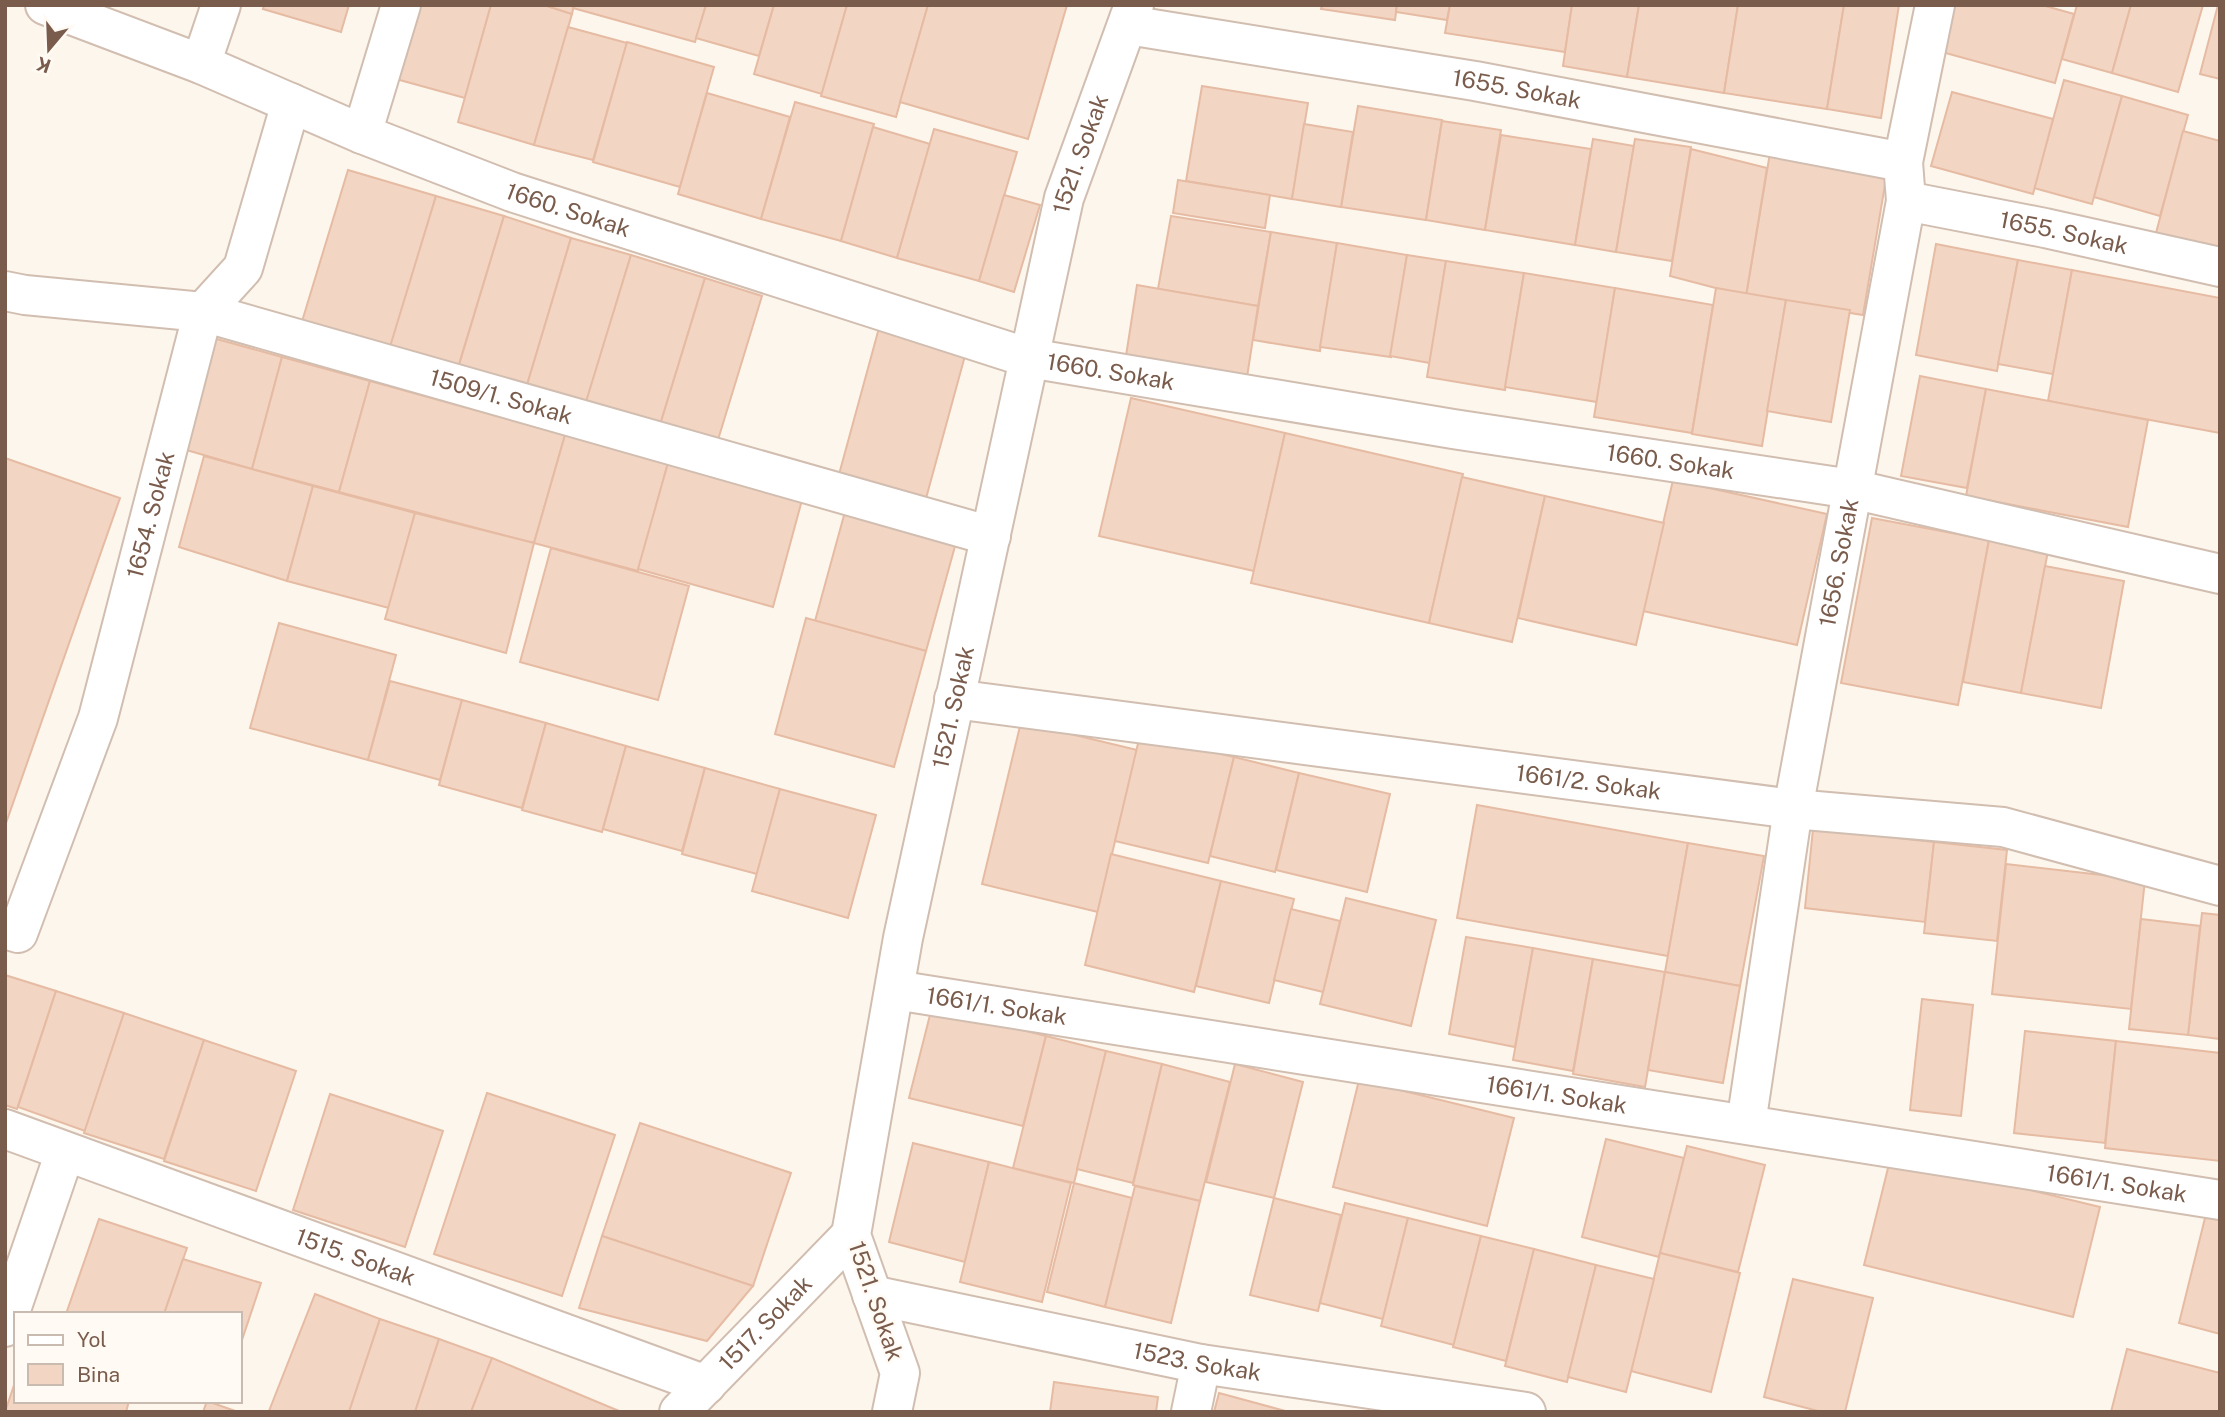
<svg xmlns="http://www.w3.org/2000/svg" width="2225" height="1417" font-family="'Public Sans',sans-serif">
<style>
.building{fill:#f3d5c3;stroke:#e6bba3;stroke-width:2}
.lines{fill:none;stroke-linecap:round;stroke-linejoin:round}
.street-casing{stroke:#d1beb0;stroke-width:42}
.street{stroke:#fff;stroke-width:38}
.labels{text-anchor:middle;stroke-width:5;stroke-linejoin:round;paint-order:stroke}
.street-label{font-size:23px;fill:#7a5c4d;stroke:#fffaf3}
</style>
<rect width="100%" height="100%" fill="#fdf6ec"/>
<!-- building -->
<g class="building">
<path d="M 264,5 L 349,5 L 341,32 L 263,9 Z"/>
<path d="M 417,5 L 491,5 L 465,98 L 396,79 Z"/>
<path d="M 491,5 L 544,5 L 572,14 L 534,145 L 458,122 Z"/>
<path d="M 544,5 L 574,5 L 572,14 Z"/>
<path d="M 574,5 L 706,5 L 695,42 L 573,8 Z"/>
<path d="M 706,5 L 774,5 L 759,56 L 696,38 Z"/>
<path d="M 774,5 L 847,5 L 822,94 L 754,74 Z"/>
<path d="M 847,5 L 928,5 L 896,117 L 821,96 Z"/>
<path d="M 928,5 L 1067,5 L 1028,139 L 900,102 Z"/>
<path d="M 1322,5 L 1397,5 L 1395,20 L 1321,9 Z"/>
<path d="M 1397,5 L 1450,5 L 1447,20 L 1396,12 Z"/>
<path d="M 1450,5 L 1572,5 L 1565,52 L 1445,33 Z"/>
<path d="M 1572,5 L 1639,5 L 1627,77 L 1563,66 Z"/>
<path d="M 1639,5 L 1738,5 L 1724,93 L 1627,77 Z"/>
<path d="M 1738,5 L 1844,5 L 1827,109 L 1724,93 Z"/>
<path d="M 1844,5 L 1899,5 L 1881,118 L 1827,109 Z"/>
<path d="M 1955,5 L 2042,5 L 2074,14 L 2055,83 L 1942,52 Z"/>
<path d="M 2077,5 L 2131,5 L 2112,73 L 2062,59 Z"/>
<path d="M 2131,5 L 2203,5 L 2178,92 L 2112,73 Z"/>
<path d="M 2218,5 L 2220,5 L 2220,79 L 2200,74 Z"/>
<path d="M 568,27 L 627,43 L 593,160 L 534,145 Z"/>
<path d="M 627,42 L 714,67 L 680,187 L 593,162 Z"/>
<path d="M 2064,80 L 2122,96 L 2092,204 L 2034,188 Z"/>
<path d="M 1202,86 L 1308,103 L 1292,199 L 1186,181 Z"/>
<path d="M 1952,92 L 2053,119 L 2033,194 L 1931,166 Z"/>
<path d="M 707,93 L 790,117 L 761,219 L 678,194 Z"/>
<path d="M 2122,96 L 2188,115 L 2160,216 L 2094,197 Z"/>
<path d="M 795,102 L 874,124 L 841,241 L 761,219 Z"/>
<path d="M 1358,106 L 1442,120 L 1426,220 L 1341,207 Z"/>
<path d="M 1442,121 L 1501,130 L 1485,230 L 1426,220 Z"/>
<path d="M 1304,124 L 1353,132 L 1341,207 L 1292,199 Z"/>
<path d="M 873,127 L 930,144 L 897,258 L 841,241 Z"/>
<path d="M 934,129 L 1017,152 L 979,281 L 897,258 Z"/>
<path d="M 2183,131 L 2220,141 L 2220,251 L 2156,233 Z"/>
<path d="M 1501,135 L 1591,149 L 1575,245 L 1485,230 Z"/>
<path d="M 1593,139 L 1634,146 L 1616,252 L 1575,245 Z"/>
<path d="M 1635,139 L 1691,147 L 1672,261 L 1616,252 Z"/>
<path d="M 1771,147 L 1888,167 L 1863,315 L 1746,296 Z"/>
<path d="M 1691,149 L 1767,168 L 1746,296 L 1670,276 Z"/>
<path d="M 348,170 L 436,196 L 388,355 L 300,328 Z"/>
<path d="M 1178,180 L 1270,195 L 1265,228 L 1173,213 Z"/>
<path d="M 1004,195 L 1040,205 L 1014,292 L 979,281 Z"/>
<path d="M 436,196 L 504,216 L 457,371 L 389,350 Z"/>
<path d="M 504,216 L 571,238 L 527,385 L 459,365 Z"/>
<path d="M 1171,216 L 1271,232 L 1258,306 L 1158,289 Z"/>
<path d="M 1271,232 L 1337,243 L 1320,351 L 1253,340 Z"/>
<path d="M 571,238 L 631,255 L 586,403 L 527,385 Z"/>
<path d="M 1337,243 L 1407,255 L 1391,357 L 1320,347 Z"/>
<path d="M 1936,244 L 2018,260 L 1997,371 L 1916,355 Z"/>
<path d="M 631,255 L 705,278 L 659,428 L 585,405 Z"/>
<path d="M 1407,255 L 1446,261 L 1430,363 L 1390,356 Z"/>
<path d="M 2018,260 L 2072,270 L 2053,374 L 1998,364 Z"/>
<path d="M 1446,261 L 1524,273 L 1505,390 L 1427,377 Z"/>
<path d="M 2072,270 L 2220,298 L 2220,433 L 2048,401 Z"/>
<path d="M 1524,273 L 1615,288 L 1597,402 L 1505,387 Z"/>
<path d="M 705,278 L 762,296 L 717,443 L 660,425 Z"/>
<path d="M 1137,285 L 1258,306 L 1247,377 L 1126,356 Z"/>
<path d="M 1615,288 L 1713,305 L 1692,433 L 1594,417 Z"/>
<path d="M 1716,288 L 1786,300 L 1762,446 L 1692,434 Z"/>
<path d="M 1786,300 L 1850,310 L 1831,422 L 1767,411 Z"/>
<path d="M 879,328 L 966,352 L 925,502 L 838,478 Z"/>
<path d="M 213,338 L 282,357 L 252,469 L 183,449 Z"/>
<path d="M 282,357 L 370,381 L 339,492 L 252,469 Z"/>
<path d="M 1920,376 L 1986,389 L 1967,488 L 1901,476 Z"/>
<path d="M 370,381 L 565,435 L 534,543 L 339,492 Z"/>
<path d="M 1986,389 L 2148,420 L 2128,527 L 1966,496 Z"/>
<path d="M 1131,398 L 1285,433 L 1254,571 L 1099,536 Z"/>
<path d="M 1285,433 L 1463,474 L 1429,623 L 1251,583 Z"/>
<path d="M 565,435 L 668,463 L 638,571 L 534,543 Z"/>
<path d="M 204,456 L 313,486 L 287,581 L 179,547 Z"/>
<path d="M 5,458 L 120,498 L 5,826 Z"/>
<path d="M 668,463 L 802,500 L 773,607 L 638,569 Z"/>
<path d="M 1462,477 L 1545,496 L 1512,642 L 1429,623 Z"/>
<path d="M 1673,480 L 1827,514 L 1797,645 L 1643,611 Z"/>
<path d="M 313,486 L 415,513 L 389,608 L 287,581 Z"/>
<path d="M 1545,496 L 1664,523 L 1636,645 L 1518,618 Z"/>
<path d="M 846,508 L 957,539 L 926,651 L 815,621 Z"/>
<path d="M 415,513 L 534,543 L 506,653 L 385,619 Z"/>
<path d="M 1872,518 L 1989,540 L 1958,705 L 1841,683 Z"/>
<path d="M 1989,540 L 2048,551 L 2021,693 L 1963,682 Z"/>
<path d="M 551,548 L 689,586 L 658,700 L 520,662 Z"/>
<path d="M 2045,566 L 2124,581 L 2101,708 L 2021,693 Z"/>
<path d="M 806,618 L 926,651 L 894,767 L 775,734 Z"/>
<path d="M 279,623 L 396,655 L 368,760 L 250,728 Z"/>
<path d="M 390,681 L 462,700 L 440,780 L 368,760 Z"/>
<path d="M 462,700 L 546,723 L 522,808 L 439,785 Z"/>
<path d="M 1021,722 L 1137,750 L 1098,912 L 982,884 Z"/>
<path d="M 546,723 L 626,746 L 602,832 L 522,810 Z"/>
<path d="M 1140,735 L 1234,757 L 1208,863 L 1115,841 Z"/>
<path d="M 626,746 L 705,768 L 682,851 L 603,829 Z"/>
<path d="M 1234,757 L 1299,773 L 1275,872 L 1210,856 Z"/>
<path d="M 705,768 L 780,789 L 757,874 L 682,854 Z"/>
<path d="M 1299,773 L 1390,794 L 1367,892 L 1276,870 Z"/>
<path d="M 780,789 L 876,815 L 848,918 L 752,891 Z"/>
<path d="M 1477,805 L 1688,843 L 1668,956 L 1457,918 Z"/>
<path d="M 1813,829 L 1934,842 L 1925,922 L 1805,908 Z"/>
<path d="M 1934,842 L 2007,850 L 1997,941 L 1924,933 Z"/>
<path d="M 1688,843 L 1764,856 L 1740,986 L 1665,972 Z"/>
<path d="M 1111,854 L 1221,881 L 1194,992 L 1085,965 Z"/>
<path d="M 2006,864 L 2145,880 L 2131,1009 L 1992,994 Z"/>
<path d="M 1221,881 L 1294,899 L 1269,1003 L 1196,986 Z"/>
<path d="M 1346,898 L 1436,920 L 1411,1026 L 1320,1004 Z"/>
<path d="M 1291,909 L 1340,921 L 1323,992 L 1274,980 Z"/>
<path d="M 2202,913 L 2220,915 L 2220,1039 L 2188,1035 Z"/>
<path d="M 2141,919 L 2200,926 L 2188,1035 L 2129,1029 Z"/>
<path d="M 1466,937 L 1533,948 L 1515,1047 L 1449,1034 Z"/>
<path d="M 1533,948 L 1593,959 L 1573,1071 L 1513,1060 Z"/>
<path d="M 1593,959 L 1665,972 L 1645,1087 L 1573,1074 Z"/>
<path d="M 1665,972 L 1740,986 L 1723,1083 L 1648,1070 Z"/>
<path d="M 5,975 L 56,991 L 17,1109 L 5,1105 Z"/>
<path d="M 56,991 L 124,1013 L 85,1131 L 18,1107 Z"/>
<path d="M 1922,999 L 1973,1005 L 1961,1116 L 1910,1110 Z"/>
<path d="M 932,1007 L 1046,1036 L 1023,1126 L 909,1098 Z"/>
<path d="M 124,1013 L 204,1040 L 164,1159 L 84,1133 Z"/>
<path d="M 2025,1031 L 2116,1041 L 2105,1143 L 2014,1133 Z"/>
<path d="M 1046,1036 L 1106,1051 L 1074,1183 L 1013,1168 Z"/>
<path d="M 204,1040 L 296,1071 L 256,1191 L 164,1161 Z"/>
<path d="M 2116,1041 L 2220,1053 L 2220,1161 L 2105,1148 Z"/>
<path d="M 1106,1051 L 1162,1064 L 1133,1183 L 1077,1169 Z"/>
<path d="M 1162,1064 L 1230,1082 L 1200,1201 L 1133,1185 Z"/>
<path d="M 1235,1064 L 1303,1082 L 1274,1198 L 1206,1182 Z"/>
<path d="M 1359,1080 L 1514,1118 L 1487,1226 L 1333,1187 Z"/>
<path d="M 487,1093 L 615,1135 L 562,1296 L 434,1254 Z"/>
<path d="M 330,1094 L 443,1131 L 405,1247 L 293,1210 Z"/>
<path d="M 640,1123 L 791,1173 L 753,1286 L 602,1236 Z"/>
<path d="M 1606,1139 L 1684,1158 L 1659,1257 L 1582,1237 Z"/>
<path d="M 913,1143 L 989,1162 L 965,1262 L 889,1242 Z"/>
<path d="M 1687,1146 L 1765,1165 L 1738,1272 L 1660,1253 Z"/>
<path d="M 1891,1156 L 2100,1207 L 2073,1317 L 1864,1265 Z"/>
<path d="M 989,1162 L 1071,1183 L 1042,1302 L 960,1282 Z"/>
<path d="M 1074,1183 L 1132,1198 L 1105,1307 L 1047,1292 Z"/>
<path d="M 1135,1186 L 1200,1201 L 1171,1323 L 1105,1307 Z"/>
<path d="M 1274,1198 L 1341,1215 L 1318,1311 L 1250,1295 Z"/>
<path d="M 1345,1203 L 1408,1218 L 1383,1319 L 1320,1303 Z"/>
<path d="M 2207,1210 L 2220,1213 L 2220,1334 L 2179,1323 Z"/>
<path d="M 1408,1218 L 1481,1236 L 1454,1345 L 1381,1326 Z"/>
<path d="M 99,1219 L 187,1248 L 164,1314 L 66,1314 Z"/>
<path d="M 602,1236 L 753,1286 L 707,1341 L 579,1308 Z"/>
<path d="M 1481,1236 L 1534,1249 L 1506,1361 L 1453,1347 Z"/>
<path d="M 1534,1249 L 1596,1265 L 1567,1382 L 1505,1366 Z"/>
<path d="M 1660,1253 L 1740,1273 L 1711,1392 L 1631,1371 Z"/>
<path d="M 183,1259 L 261,1283 L 240,1346 L 240,1314 L 164,1314 Z"/>
<path d="M 1596,1265 L 1654,1279 L 1626,1392 L 1568,1377 Z"/>
<path d="M 1793,1279 L 1873,1298 L 1845,1412 L 1822,1412 L 1764,1397 Z"/>
<path d="M 315,1294 L 380,1319 L 349,1412 L 269,1411 Z"/>
<path d="M 380,1319 L 439,1339 L 415,1412 L 349,1412 Z"/>
<path d="M 439,1339 L 492,1358 L 471,1412 L 415,1412 Z"/>
<path d="M 2127,1349 L 2220,1373 L 2220,1412 L 2111,1412 Z"/>
<path d="M 492,1358 L 619,1411 L 471,1412 Z"/>
<path d="M 16,1379 L 16,1401 L 129,1401 L 126,1412 L 5,1412 Z"/>
<path d="M 1054,1382 L 1158,1397 L 1156,1412 L 1050,1412 Z"/>
<path d="M 1219,1393 L 1289,1412 L 1214,1412 Z"/>
<path d="M 207,1401 L 238,1412 L 203,1412 Z"/>
</g>
<g class="lines">
<defs>
<g id="street">
<path id="s1" d="M 45,5 L 201,64 L 362,134 L 512,192 L 1029,358 L 1453,429 L 1852,489 L 2220,574"/>
<path id="s2" d="M 1128,25 L 1475,81 L 1903,162"/>
<path d="M 201,64 L 221,5"/>
<path d="M 362,134 L 401,5"/>
<path id="s3" d="M 1906,201 L 2045,228 L 2220,267"/>
<path id="s4" d="M 5,291 L 25,295 L 203,312 L 991,536"/>
<path id="s5" d="M 954,699 L 1793,809 L 2003,827 L 2220,886"/>
<path id="s6" d="M 5,929 L 18,933 L 98,718 L 203,312 L 243,268 L 291,103"/>
<path id="s7" d="M 895,990 L 2220,1200"/>
<path id="s8" d="M 1746,1124 L 1793,809 L 1906,201 L 1903,162 L 1935,5"/>
<path id="s9" d="M 5,1129 L 706,1385"/>
<path id="s10" d="M 872,1295 L 1201,1364 L 1526,1412"/>
<path d="M 5,1327 L 65,1152"/>
<path id="s11" d="M 679,1412 L 851,1235"/>
<path id="s12" d="M 892,1412 L 900,1373 L 851,1235 L 903,938 L 1064,198 L 1134,5"/>
<path d="M 1191,1412 L 1201,1364"/>
</g>
</defs>
<!-- street casing -->
<use href="#street" class="street-casing"/>
<!-- street -->
<use href="#street" class="street"/>
</g>
<g class="labels">
<!-- street labels -->
<g class="street-label">
<text dy="8" stroke="none"><textPath href="#s2" startOffset="394">1655. Sokak</textPath></text>
<text dy="8" stroke="none"><textPath href="#s12" startOffset="1292">1521. Sokak</textPath></text>
<text dy="8" stroke="none"><textPath href="#s1" startOffset="562">1660. Sokak</textPath></text>
<text dy="8" stroke="none"><textPath href="#s3" startOffset="161">1655. Sokak</textPath></text>
<text dy="8" stroke="none"><textPath href="#s1" startOffset="1129">1660. Sokak</textPath></text>
<text dy="8" stroke="none"><textPath href="#s4" startOffset="509">1509/1. Sokak</textPath></text>
<text dy="8" stroke="none"><textPath href="#s1" startOffset="1696">1660. Sokak</textPath></text>
<text dy="8" stroke="none"><textPath href="#s6" startOffset="453">1654. Sokak</textPath></text>
<text dy="8" stroke="none"><textPath href="#s8" startOffset="569">1656. Sokak</textPath></text>
<text dy="8" stroke="none"><textPath href="#s12" startOffset="724">1521. Sokak</textPath></text>
<text dy="8" stroke="none"><textPath href="#s5" startOffset="640">1661/2. Sokak</textPath></text>
<text dy="8" stroke="none"><textPath href="#s7" startOffset="103">1661/1. Sokak</textPath></text>
<text dy="8" stroke="none"><textPath href="#s7" startOffset="670">1661/1. Sokak</textPath></text>
<text dy="8" stroke="none"><textPath href="#s7" startOffset="1237">1661/1. Sokak</textPath></text>
<text dy="8" stroke="none"><textPath href="#s9" startOffset="373">1515. Sokak</textPath></text>
<text transform="translate(876 1301) rotate(71)" y="8">1521. Sokak</text>
<text dy="8" stroke="none"><textPath href="#s11" startOffset="124">1517. Sokak</textPath></text>
<text dy="8" stroke="none"><textPath href="#s10" startOffset="332">1523. Sokak</textPath></text>
</g>
</g>
<!-- border -->
<rect width="2225" height="1417" fill="none" stroke="#7a5c4d" stroke-width="14"/>
<!-- legend -->
<rect x="14" y="1312" width="228" height="91" fill="#fffaf3" stroke="#cabbb1" stroke-width="2"/>
<rect x="28" y="1335" width="35" height="10" fill="#ffffff" stroke="#cabbb1" stroke-width="2"/>
<text x="77" y="1347" font-size="21" fill="#7a5c4d">Yol</text>
<rect x="28" y="1364" width="35" height="21" fill="#f3d5c3" stroke="#cabbb1" stroke-width="2"/>
<text x="77" y="1382" font-size="21" fill="#7a5c4d">Bina</text>
<!-- north arrow -->
<g transform="translate(49 49) rotate(199)" stroke="#fffaf3" stroke-width="5" paint-order="stroke">
<path d="M0-5L12 26L0 18L-12 26Z" fill="#7a5c4d"/>
<text y="-10" font-size="19" font-weight="bold" text-anchor="middle" fill="#7a5c4d">K</text>
</g>
</svg>
